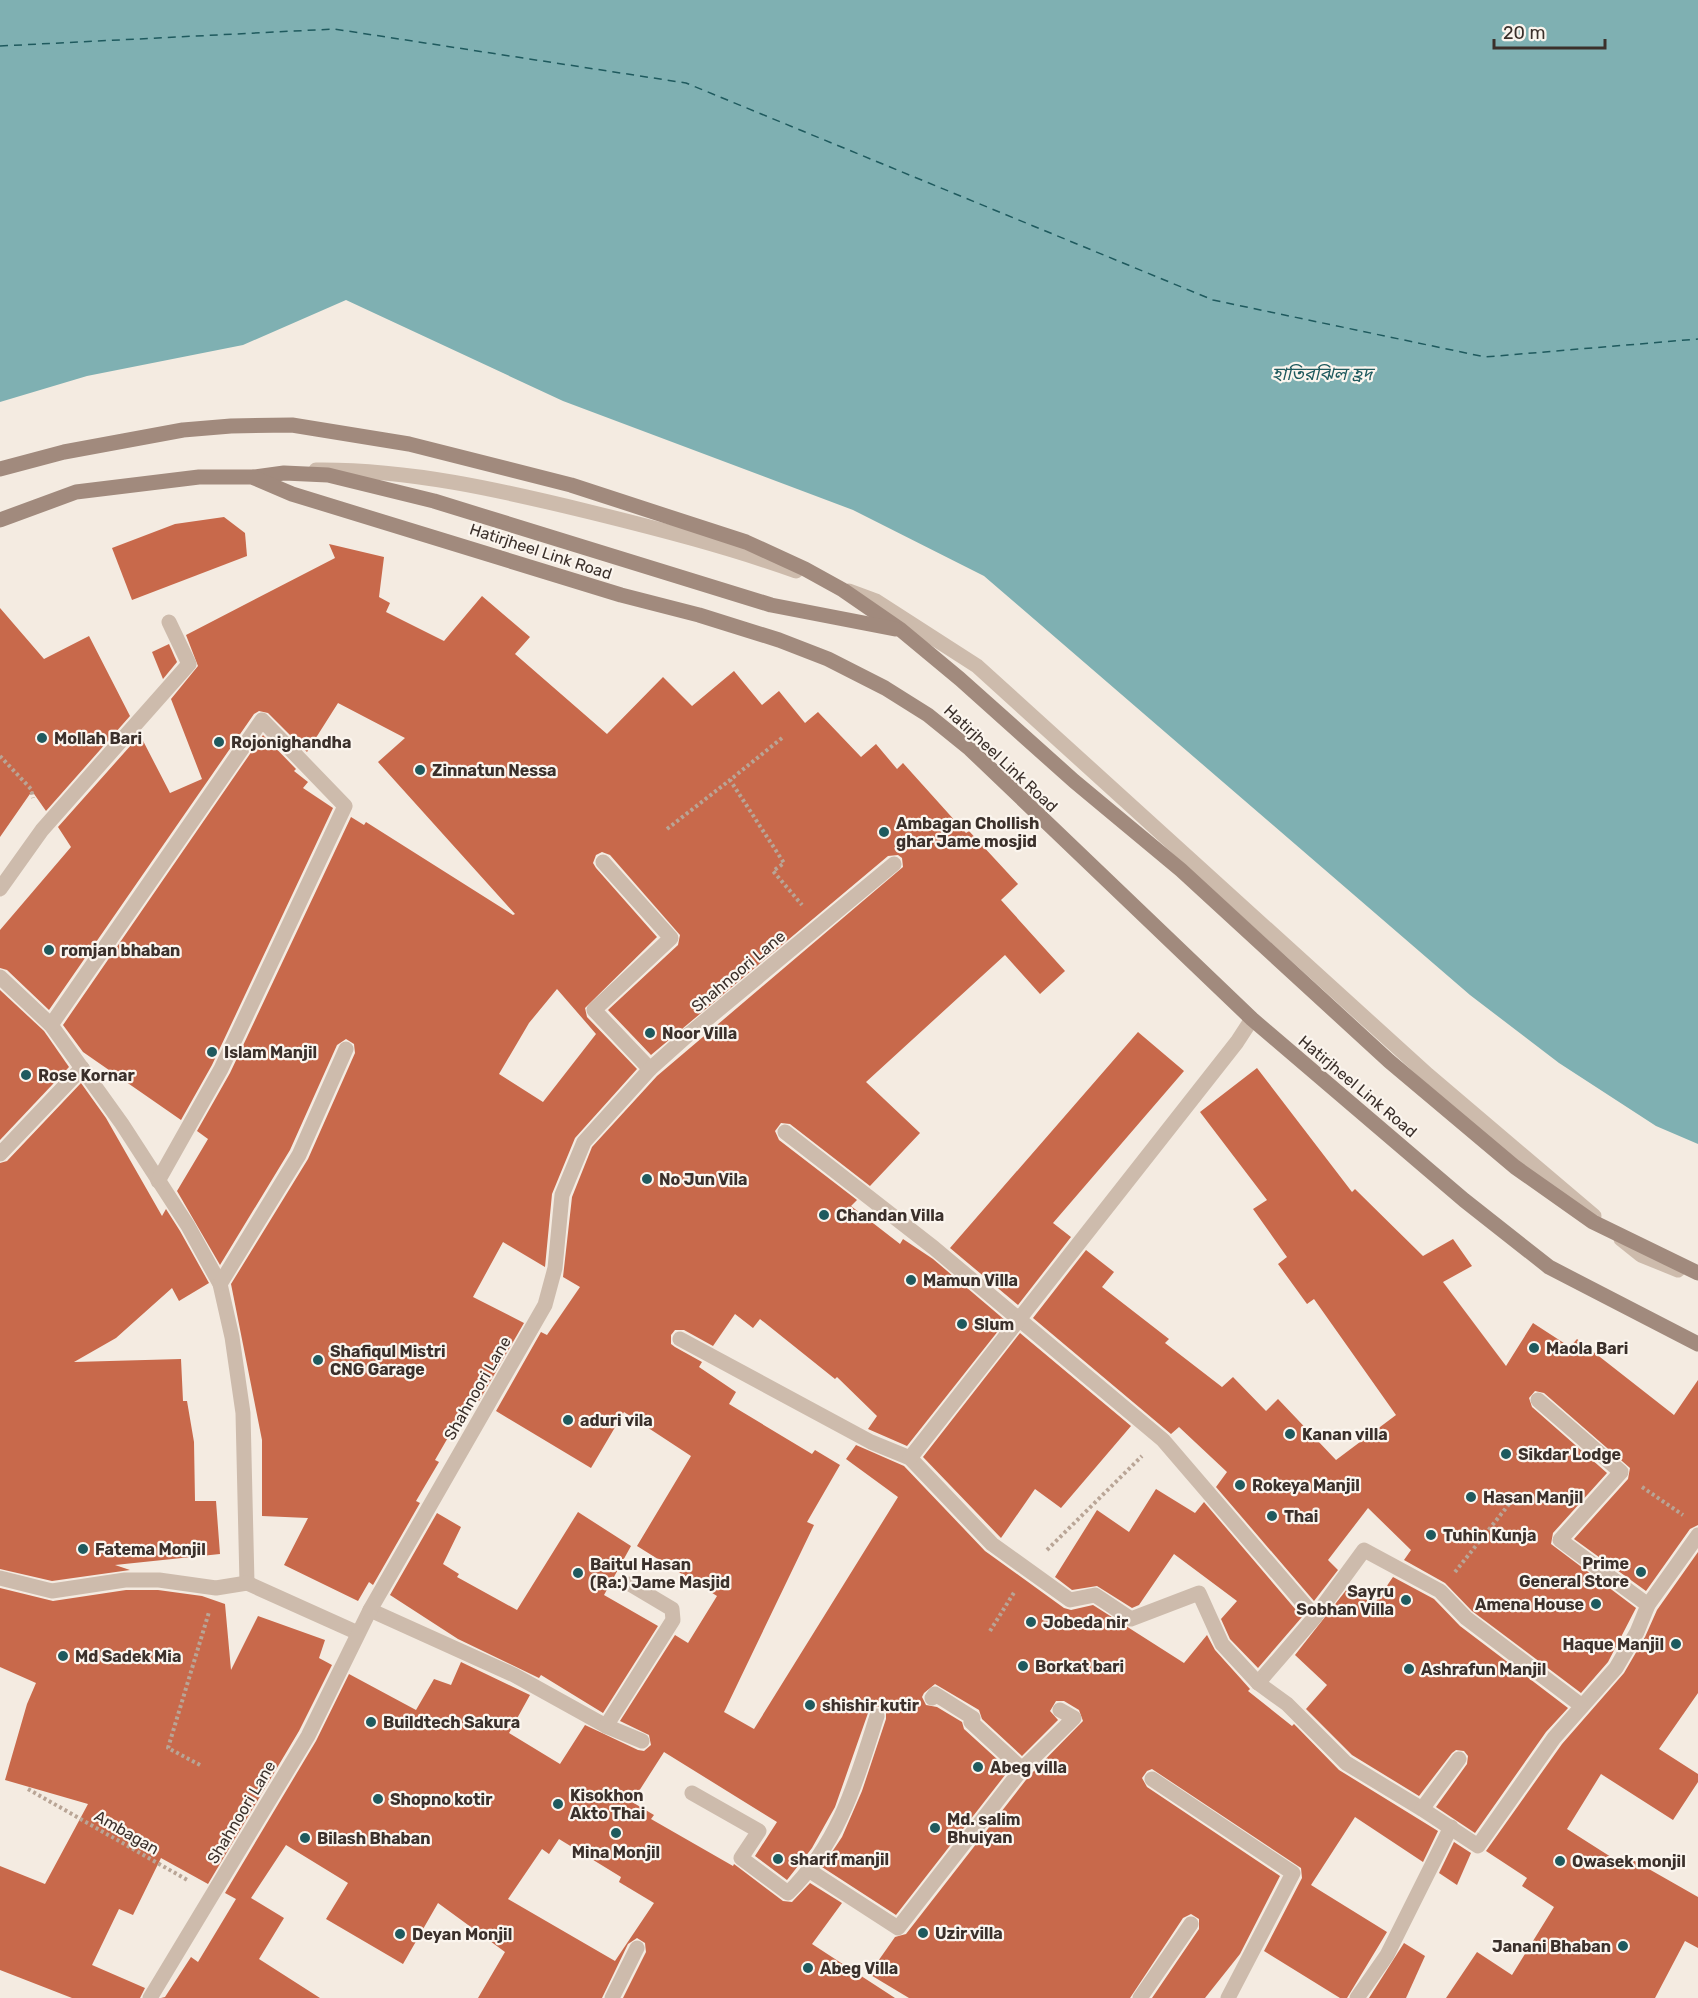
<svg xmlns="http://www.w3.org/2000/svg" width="1698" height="1998" font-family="Rubik,'Noto Sans Bengali',sans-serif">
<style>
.water{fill:#7fb0b2}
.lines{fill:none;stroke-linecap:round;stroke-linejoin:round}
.ferry{stroke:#1f5a5e;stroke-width:1.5;stroke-dasharray:8 6;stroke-linecap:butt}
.building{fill:#c8694b;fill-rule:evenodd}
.path{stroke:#b9a596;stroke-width:4;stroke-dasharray:3 3;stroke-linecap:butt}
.service{stroke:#cdbbac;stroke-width:15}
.pedestrian{stroke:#cdbbac;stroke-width:15}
.minor{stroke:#cdbbac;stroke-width:15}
.secondary{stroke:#a18a7d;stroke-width:15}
.poi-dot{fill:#1f5a5e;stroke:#fbf5ee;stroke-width:2}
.labels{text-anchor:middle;stroke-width:4.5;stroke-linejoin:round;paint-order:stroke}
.street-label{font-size:16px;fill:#3b302b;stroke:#fbf5ee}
.poi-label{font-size:16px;font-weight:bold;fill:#3b302b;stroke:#fbf5ee;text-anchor:start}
.water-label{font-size:18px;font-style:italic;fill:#1f5a5e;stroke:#fbf5ee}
</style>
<rect width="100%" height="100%" fill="#f4ebe1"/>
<!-- water -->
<path class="water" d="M 0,0 L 1698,0 L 1698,1144 L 1656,1126 L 1559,1063 L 1470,995 L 984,576 L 853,510 L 563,401 L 346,300 L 243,345 L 87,376 L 0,402 Z"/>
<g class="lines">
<!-- ferry -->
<path class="ferry" d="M 0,46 L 334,29 L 686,83 L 1213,300 L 1485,357 L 1698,339"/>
</g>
<!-- building -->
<g class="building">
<path d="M 224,517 L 245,533 L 247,556 L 132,600 L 112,548 L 175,524 Z"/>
<path d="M 329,544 L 384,557 L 379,597 L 390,603 L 386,612 L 444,641 L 482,596 L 530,637 L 515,654 L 607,734 L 663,677 L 692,706 L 734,671 L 762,705 L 779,691 L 805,723 L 818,712 L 861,757 L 876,744 L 897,769 L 903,763 L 966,833 L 969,831 L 1018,884 L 1001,900 L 1065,971 L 1040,994 L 1005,955 L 866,1082 L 920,1133 L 870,1186 L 790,1124 L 781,1123 L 775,1131 L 779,1140 L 857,1200 L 851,1206 L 900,1244 L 903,1239 L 933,1259 L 1006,1321 L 907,1446 L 868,1429 L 877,1416 L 837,1377 L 835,1379 L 760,1319 L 753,1328 L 735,1314 L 713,1346 L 684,1330 L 675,1330 L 671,1335 L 671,1344 L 675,1347 L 702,1362 L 699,1367 L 736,1392 L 729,1404 L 812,1454 L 815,1450 L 840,1465 L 807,1522 L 814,1525 L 724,1712 L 754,1729 L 898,1497 L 846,1459 L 856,1445 L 904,1466 L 985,1551 L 1064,1608 L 1071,1610 L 1093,1605 L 1184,1663 L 1207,1635 L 1215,1650 L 1250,1689 L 1248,1691 L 1292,1726 L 1294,1724 L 1339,1770 L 1438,1831 L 1423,1862 L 1355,1817 L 1311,1885 L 1387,1932 L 1347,1998 L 1340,1998 L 1264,1951 L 1302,1878 L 1301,1868 L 1152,1769 L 1147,1771 L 1142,1778 L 1147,1787 L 1280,1876 L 1240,1954 L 1205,1998 L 1152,1998 L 1199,1929 L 1199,1919 L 1191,1914 L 1183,1918 L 1130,1998 L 909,1998 L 869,1974 L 895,1937 L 906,1934 L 1029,1776 L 1083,1721 L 1079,1710 L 1064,1701 L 1056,1701 L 1050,1711 L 1058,1720 L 1022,1756 L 982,1719 L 979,1710 L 935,1684 L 924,1693 L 922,1697 L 926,1705 L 937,1707 L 962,1722 L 964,1729 L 1009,1770 L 896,1915 L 822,1867 L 842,1837 L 862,1791 L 886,1719 L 886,1713 L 880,1707 L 874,1707 L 868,1713 L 835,1807 L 812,1848 L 787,1880 L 755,1856 L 777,1822 L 664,1752 L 632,1802 L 654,1815 L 651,1819 L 733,1866 L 734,1864 L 783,1901 L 792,1902 L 810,1883 L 842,1903 L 812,1944 L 895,1998 L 623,1998 L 646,1952 L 645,1943 L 637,1938 L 628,1944 L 602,1998 L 478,1998 L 505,1952 L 438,1903 L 403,1964 L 326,1919 L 348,1883 L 286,1845 L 251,1898 L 284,1918 L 259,1959 L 320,1998 L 161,1998 L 165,1997 L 191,1957 L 198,1962 L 236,1899 L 225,1893 L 316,1741 L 349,1674 L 416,1710 L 434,1679 L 451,1685 L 461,1662 L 530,1695 L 509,1733 L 560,1764 L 585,1725 L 638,1750 L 644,1751 L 651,1745 L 649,1735 L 620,1721 L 675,1635 L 688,1643 L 717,1596 L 637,1546 L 691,1456 L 624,1412 L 591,1468 L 496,1411 L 541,1332 L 547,1335 L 580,1287 L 563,1277 L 572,1197 L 592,1147 L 657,1076 L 903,867 L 902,858 L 898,855 L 888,856 L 651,1055 L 608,1010 L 678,945 L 680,935 L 610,855 L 602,852 L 596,855 L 593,863 L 596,868 L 657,937 L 585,1008 L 587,1017 L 637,1069 L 575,1138 L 552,1194 L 545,1267 L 503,1242 L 473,1297 L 524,1323 L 479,1401 L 472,1396 L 435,1460 L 439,1462 L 416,1501 L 420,1503 L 373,1585 L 369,1582 L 358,1601 L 284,1565 L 308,1518 L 262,1516 L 262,1440 L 231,1284 L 308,1159 L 355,1053 L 354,1044 L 346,1039 L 337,1045 L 290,1150 L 220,1265 L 177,1191 L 208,1139 L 197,1131 L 230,1073 L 351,817 L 364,825 L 366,822 L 513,915 L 515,914 L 378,762 L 405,738 L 338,703 L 307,752 L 268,713 L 259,711 L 254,714 L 49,1010 L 7,970 L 0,968 L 0,930 L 71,847 L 58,827 L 140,735 L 170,793 L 202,779 L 171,699 L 198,666 L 186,635 L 335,558 ZM 557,989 L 596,1034 L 543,1102 L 499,1074 L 529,1023 ZM 559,1839 L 621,1877 L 619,1882 L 654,1903 L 615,1961 L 508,1899 L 542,1849 L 549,1854 Z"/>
<path d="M 0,608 L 44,659 L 89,636 L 130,716 L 46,811 L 32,791 L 0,837 Z"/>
<path d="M 169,644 L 177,662 L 163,679 L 152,652 Z"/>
<path d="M 263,735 L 296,769 L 294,771 L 308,782 L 303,788 L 333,808 L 212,1065 L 181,1120 L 83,1052 L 63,1025 Z"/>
<path d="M 0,990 L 44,1031 L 69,1067 L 0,1140 Z"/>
<path d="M 1138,1032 L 1184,1071 L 1053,1223 L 1071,1237 L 1018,1305 L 950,1248 Z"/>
<path d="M 1257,1068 L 1352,1192 L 1355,1189 L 1423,1256 L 1453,1239 L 1472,1266 L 1443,1282 L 1506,1366 L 1533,1323 L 1570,1347 L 1577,1339 L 1674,1415 L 1698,1380 L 1698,1525 L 1690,1529 L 1646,1591 L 1574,1539 L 1628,1479 L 1630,1468 L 1544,1393 L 1535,1391 L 1529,1398 L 1532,1407 L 1607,1473 L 1553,1533 L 1551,1544 L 1636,1608 L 1608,1662 L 1581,1693 L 1472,1611 L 1445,1583 L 1404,1560 L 1411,1550 L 1368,1508 L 1328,1560 L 1338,1570 L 1314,1601 L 1216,1487 L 1227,1472 L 1179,1427 L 1171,1434 L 1033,1318 L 1086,1250 L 1114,1272 L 1102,1287 L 1169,1339 L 1165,1343 L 1222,1387 L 1233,1377 L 1266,1411 L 1278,1399 L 1336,1460 L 1396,1415 L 1314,1299 L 1307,1304 L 1278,1264 L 1287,1257 L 1253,1209 L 1267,1200 L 1200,1112 Z"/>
<path d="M 81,1083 L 106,1118 L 162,1216 L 166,1209 L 180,1231 L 209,1283 L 179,1301 L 172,1288 L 116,1338 L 74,1362 L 181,1359 L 183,1401 L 187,1401 L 194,1442 L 195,1501 L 216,1501 L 220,1554 L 115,1565 L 130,1570 L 52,1581 L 0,1569 L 0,1163 L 7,1161 Z"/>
<path d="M 1020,1333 L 1131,1426 L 1061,1508 L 1035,1489 L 1001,1538 L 923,1457 Z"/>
<path d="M 1156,1489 L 1195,1513 L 1204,1502 L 1302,1617 L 1258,1668 L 1230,1639 L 1221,1619 L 1237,1601 L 1174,1554 L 1139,1605 L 1132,1608 L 1097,1586 L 1072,1590 L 1055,1577 L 1097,1510 L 1129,1532 Z"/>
<path d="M 578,1512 L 631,1546 L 604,1595 L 658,1626 L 603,1713 L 541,1675 L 539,1678 L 458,1639 L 390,1595 L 437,1513 L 461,1527 L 443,1564 L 459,1574 L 457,1577 L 517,1610 Z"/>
<path d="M 1698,1552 L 1698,1693 L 1659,1749 L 1698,1774 L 1698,1782 L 1673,1820 L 1601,1774 L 1567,1829 L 1622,1864 L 1626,1856 L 1698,1897 L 1698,1948 L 1685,1941 L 1655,1998 L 1446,1998 L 1477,1952 L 1512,1975 L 1554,1907 L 1522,1886 L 1527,1878 L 1486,1851 L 1562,1744 L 1624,1673 L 1645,1637 L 1657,1610 Z"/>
<path d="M 1393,1577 L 1434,1599 L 1460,1626 L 1568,1708 L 1546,1732 L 1475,1833 L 1436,1807 L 1467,1764 L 1468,1756 L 1464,1751 L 1456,1750 L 1452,1753 L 1419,1796 L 1352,1755 L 1306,1709 L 1327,1685 L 1295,1655 L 1351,1584 L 1373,1606 Z"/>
<path d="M 0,1588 L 53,1601 L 126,1590 L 158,1590 L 202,1596 L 225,1604 L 231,1670 L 258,1616 L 325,1640 L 319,1658 L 332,1665 L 299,1731 L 208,1884 L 161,1858 L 133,1915 L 119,1909 L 92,1965 L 145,1988 L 140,1998 L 72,1998 L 0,1970 L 0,1866 L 45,1884 L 88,1804 L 5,1780 L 27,1704 L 36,1683 L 0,1667 Z"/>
<path d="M 1454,1842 L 1471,1853 L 1457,1885 L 1439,1873 Z"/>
<path d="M 1404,1943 L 1425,1956 L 1406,1998 L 1369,1998 Z"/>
</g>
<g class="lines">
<!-- path -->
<g class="path">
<path d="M 782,738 L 730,780 L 784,863 L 773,871 L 802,905"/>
<path d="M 0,756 L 31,789 L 33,798"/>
<path d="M 667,829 L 730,780"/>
<path d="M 1642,1487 L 1683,1515"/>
<path d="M 1047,1550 L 1142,1456"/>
<path d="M 1455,1572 L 1514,1498"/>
<path d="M 990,1631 L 1015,1591"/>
<path d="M 200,1765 L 168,1748 L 209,1612"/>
<path d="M 28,1789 L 189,1881"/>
</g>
<!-- service -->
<path class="service" d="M 1357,1998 L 1387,1955 L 1451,1827"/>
<!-- pedestrian -->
<g class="pedestrian">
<path d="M 316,470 C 409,469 500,490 590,512 C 659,529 729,547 796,571"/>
<path d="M 849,591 L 876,601 L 977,666 L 1428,1075 L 1594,1216"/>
<path d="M 1621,1239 L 1641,1255 L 1678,1270"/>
</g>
<!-- minor -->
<g class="minor">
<path d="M 603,862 L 671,938 L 594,1010 L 650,1069"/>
<path d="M 0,889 L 42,830 L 189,664 L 169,622"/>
<path d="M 0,977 L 51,1025 L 122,1124 L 188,1226 L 220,1284 L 232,1337 L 243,1413 L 247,1583"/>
<path d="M 51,1025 L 262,720 L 345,806 L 221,1069 L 158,1181"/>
<path d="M 785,1132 L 934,1248 L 1163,1440 L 1315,1617 L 1258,1683"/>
<path d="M 0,1154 L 82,1068"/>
<path d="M 220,1284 L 299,1155 L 346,1049"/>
<path d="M 680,1339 L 871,1442 L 910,1458 L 992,1544 L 1070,1600 L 1095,1595 L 1131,1619 L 1199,1593 L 1222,1644 L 1258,1683 L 1287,1704 L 1346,1763 L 1422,1809 L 1478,1846 L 1554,1738 L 1616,1668 L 1637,1632 L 1648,1605 L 1698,1535"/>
<path d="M 1538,1400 L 1621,1472 L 1560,1540 L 1648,1605"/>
<path d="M 910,1458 L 1237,1042 L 1252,1019"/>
<path d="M 0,1578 L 52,1591 L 125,1580 L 159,1580 L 216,1588 L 247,1583"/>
<path d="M 247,1583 L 358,1633"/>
<path d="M 370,1610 L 514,1675 L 606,1726 L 642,1741"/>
<path d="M 1315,1617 L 1364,1550 L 1440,1591 L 1466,1618 L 1582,1706"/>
<path d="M 606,1726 L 673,1620 L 672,1609 L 630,1584"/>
<path d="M 1022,1769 L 1074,1718 L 1060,1710"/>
<path d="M 1152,1779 L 1293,1873 L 1228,1998"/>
<path d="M 692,1793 L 759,1831 L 741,1858 L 788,1893 C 839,1843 856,1782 877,1716"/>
<path d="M 1422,1809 L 1459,1759"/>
<path d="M 810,1871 L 898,1928 L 1022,1769 L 971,1722 L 973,1718 L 935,1694 L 932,1698"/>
<path d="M 150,1998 L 308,1736 L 370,1610 L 545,1305 L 555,1268 L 562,1195 L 584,1142 L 650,1069 L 688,1035 L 894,864"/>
<path d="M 612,1998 L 637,1948"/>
<path d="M 1140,1998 L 1191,1924"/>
</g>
<!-- secondary -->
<g class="secondary">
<path d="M 0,469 L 64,452 L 183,430 L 231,426 L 292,425 L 409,444 L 571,485 L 746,542 L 805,569 L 843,590 L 901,630 L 960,679 L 1074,781 L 1181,870 L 1389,1061 L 1515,1167 L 1593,1222 L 1698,1273"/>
<path d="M 254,477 L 284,473 L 328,475 L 434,501 L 771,605 L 895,629"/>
<path d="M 0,520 L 76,492 L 199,477 L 252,477 L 292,494 L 621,595 L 699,615 L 779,640 L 828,659 L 885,688 L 928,715 L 970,749 L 1252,1019 L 1464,1200 L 1549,1267 L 1698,1344"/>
</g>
</g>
<!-- markers -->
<g class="poi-dot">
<circle cx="42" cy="738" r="6"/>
<circle cx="219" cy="742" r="6"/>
<circle cx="420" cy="770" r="6"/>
<circle cx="884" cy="832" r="6"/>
<circle cx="49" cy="950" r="6"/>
<circle cx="650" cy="1033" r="6"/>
<circle cx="212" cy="1052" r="6"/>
<circle cx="26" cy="1075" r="6"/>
<circle cx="647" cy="1179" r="6"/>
<circle cx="824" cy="1215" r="6"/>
<circle cx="911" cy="1280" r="6"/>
<circle cx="962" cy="1324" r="6"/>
<circle cx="1534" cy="1348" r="6"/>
<circle cx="318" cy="1360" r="6"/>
<circle cx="568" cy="1420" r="6"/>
<circle cx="1290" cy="1434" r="6"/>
<circle cx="1506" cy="1454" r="6"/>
<circle cx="1240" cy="1485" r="6"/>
<circle cx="1471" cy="1497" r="6"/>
<circle cx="1272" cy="1516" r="6"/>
<circle cx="1431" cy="1535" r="6"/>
<circle cx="83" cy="1549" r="6"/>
<circle cx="1641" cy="1572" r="6"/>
<circle cx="578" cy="1573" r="6"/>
<circle cx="1406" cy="1600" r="6"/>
<circle cx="1596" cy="1604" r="6"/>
<circle cx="1031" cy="1622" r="6"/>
<circle cx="1676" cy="1644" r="6"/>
<circle cx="63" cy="1656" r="6"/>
<circle cx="1023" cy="1666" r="6"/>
<circle cx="1409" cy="1669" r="6"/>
<circle cx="810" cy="1705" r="6"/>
<circle cx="371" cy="1722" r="6"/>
<circle cx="978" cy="1767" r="6"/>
<circle cx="378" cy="1799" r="6"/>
<circle cx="558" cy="1804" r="6"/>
<circle cx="935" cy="1828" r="6"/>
<circle cx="616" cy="1833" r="6"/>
<circle cx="305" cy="1838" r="6"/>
<circle cx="778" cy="1859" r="6"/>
<circle cx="1560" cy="1861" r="6"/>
<circle cx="923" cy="1933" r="6"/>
<circle cx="400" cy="1934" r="6"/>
<circle cx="1623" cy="1946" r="6"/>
<circle cx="808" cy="1968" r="6"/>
</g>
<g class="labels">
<!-- street labels -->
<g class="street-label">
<text transform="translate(541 551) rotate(18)" y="6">Hatirjheel Link Road</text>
<text transform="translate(1001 758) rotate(43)" y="6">Hatirjheel Link Road</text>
<text transform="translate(738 971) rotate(-40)" y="6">Shahnoori Lane</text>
<text transform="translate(1358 1086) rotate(40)" y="6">Hatirjheel Link Road</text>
<text transform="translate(477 1388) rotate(-60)" y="6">Shahnoori Lane</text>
<text transform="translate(241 1812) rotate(-59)" y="6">Shahnoori Lane</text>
<text transform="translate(127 1832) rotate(30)" y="6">Ambagan</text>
</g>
<!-- poi labels -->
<g class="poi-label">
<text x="54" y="744">Mollah Bari</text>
<text x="231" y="748">Rojonighandha</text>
<text x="432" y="776">Zinnatun Nessa</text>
<text x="896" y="829">Ambagan Chollish<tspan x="896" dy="18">ghar Jame mosjid</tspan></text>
<text x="61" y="956">romjan bhaban</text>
<text x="662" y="1039">Noor Villa</text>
<text x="224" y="1058">Islam Manjil</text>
<text x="38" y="1081">Rose Kornar</text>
<text x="659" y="1185">No Jun Vila</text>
<text x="836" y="1221">Chandan Villa</text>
<text x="923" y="1286">Mamun Villa</text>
<text x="974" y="1330">Slum</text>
<text x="1546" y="1354">Maola Bari</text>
<text x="330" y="1357">Shafiqul Mistri<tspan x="330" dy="18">CNG Garage</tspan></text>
<text x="580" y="1426">aduri vila</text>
<text x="1302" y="1440">Kanan villa</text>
<text x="1518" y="1460">Sikdar Lodge</text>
<text x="1252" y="1491">Rokeya Manjil</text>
<text x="1483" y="1503">Hasan Manjil</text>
<text x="1284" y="1522">Thai</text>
<text x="1443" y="1541">Tuhin Kunja</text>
<text x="95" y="1555">Fatema Monjil</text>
<text x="1629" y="1569" text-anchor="end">Prime<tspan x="1629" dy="18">General Store</tspan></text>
<text x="590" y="1570">Baitul Hasan<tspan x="590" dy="18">(Ra:) Jame Masjid</tspan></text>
<text x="1394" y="1597" text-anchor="end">Sayru<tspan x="1394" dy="18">Sobhan Villa</tspan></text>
<text x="1584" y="1610" text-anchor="end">Amena House</text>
<text x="1043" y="1628">Jobeda nir</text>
<text x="1664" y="1650" text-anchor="end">Haque Manjil</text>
<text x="75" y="1662">Md Sadek Mia</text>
<text x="1035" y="1672">Borkat bari</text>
<text x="1421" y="1675">Ashrafun Manjil</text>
<text x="822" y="1711">shishir kutir</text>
<text x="383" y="1728">Buildtech Sakura</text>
<text x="990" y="1773">Abeg villa</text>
<text x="570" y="1801">Kisokhon<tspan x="570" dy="18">Akto Thai</tspan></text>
<text x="390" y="1805">Shopno kotir</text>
<text x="947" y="1825">Md. salim<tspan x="947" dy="18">Bhuiyan</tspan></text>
<text x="317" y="1844">Bilash Bhaban</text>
<text x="616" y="1858" text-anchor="middle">Mina Monjil</text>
<text x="790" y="1865">sharif manjil</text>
<text x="1572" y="1867">Owasek monjil</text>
<text x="935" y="1939">Uzir villa</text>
<text x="412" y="1940">Deyan Monjil</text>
<text x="1611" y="1952" text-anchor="end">Janani Bhaban</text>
<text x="820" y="1974">Abeg Villa</text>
</g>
<!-- water labels -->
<g class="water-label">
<text x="1322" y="380">হাতিরঝিল হ্রদ</text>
</g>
</g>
<!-- scale -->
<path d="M1494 39v9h111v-9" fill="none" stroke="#3b302b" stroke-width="3"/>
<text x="1503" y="39" font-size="18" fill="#3b302b" stroke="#fbf5ee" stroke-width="4.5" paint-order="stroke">20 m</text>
</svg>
